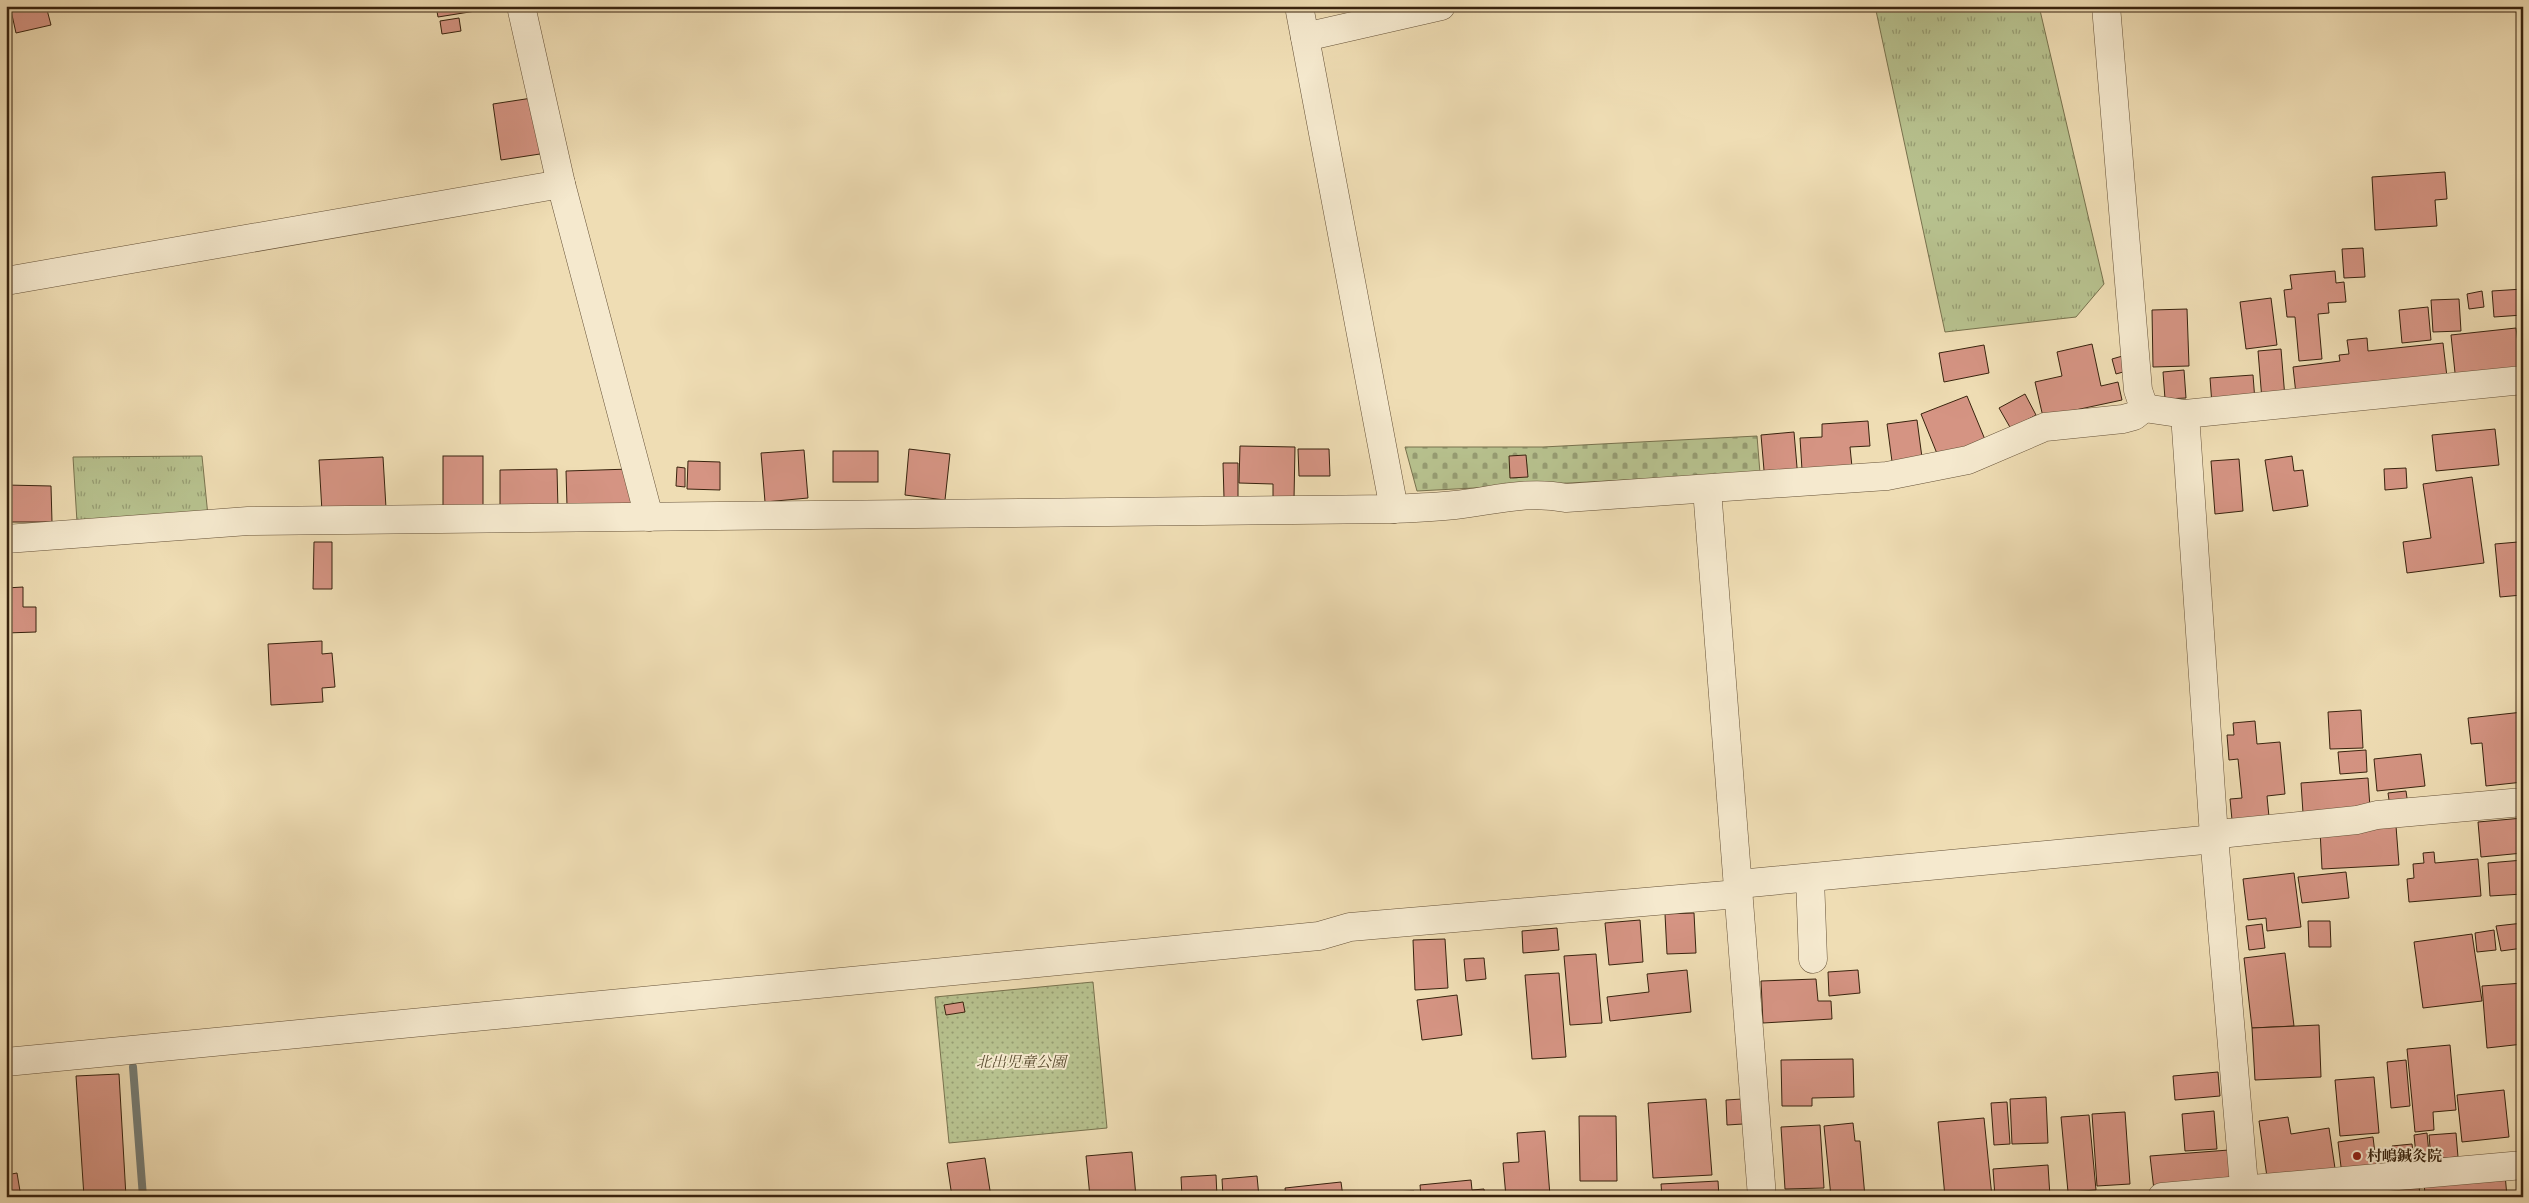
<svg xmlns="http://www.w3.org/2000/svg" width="2529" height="1203" font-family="Cardo,'Noto Serif JP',serif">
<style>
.grass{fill:url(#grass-tufts);stroke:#78724e}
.cemetery{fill:url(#cemetery-stones);stroke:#78724e}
.park{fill:url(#park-dots);stroke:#78724e}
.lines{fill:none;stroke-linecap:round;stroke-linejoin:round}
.stream{stroke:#767d75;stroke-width:8}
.building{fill:#d59483;stroke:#38230e}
.minor-casing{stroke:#665238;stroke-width:29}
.minor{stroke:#f5e9ce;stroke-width:28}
.poi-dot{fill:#8f2418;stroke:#f5e9ce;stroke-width:2}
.labels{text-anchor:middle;stroke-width:4;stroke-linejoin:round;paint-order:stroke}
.park-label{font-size:15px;font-style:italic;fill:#584a2e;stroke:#f5e9ce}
.poi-label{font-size:15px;font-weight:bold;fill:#38230e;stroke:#f5e9ce;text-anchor:start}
</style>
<defs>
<pattern id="grass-tufts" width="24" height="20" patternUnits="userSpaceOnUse" patternTransform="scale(1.25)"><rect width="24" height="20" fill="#b7c18e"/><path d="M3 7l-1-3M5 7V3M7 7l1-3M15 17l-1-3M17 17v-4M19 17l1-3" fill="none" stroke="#969c72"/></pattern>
<pattern id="cemetery-stones" width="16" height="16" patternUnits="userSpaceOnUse" patternTransform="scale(1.25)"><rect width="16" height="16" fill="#b7c18e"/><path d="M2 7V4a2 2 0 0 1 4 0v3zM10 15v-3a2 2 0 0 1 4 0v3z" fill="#969c72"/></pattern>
<pattern id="park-dots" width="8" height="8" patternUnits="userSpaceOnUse" patternTransform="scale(1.25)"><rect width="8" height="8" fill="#b7c18e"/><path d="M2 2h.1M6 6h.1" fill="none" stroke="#969c72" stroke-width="1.8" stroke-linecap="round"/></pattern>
</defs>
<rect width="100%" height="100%" fill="#efddb4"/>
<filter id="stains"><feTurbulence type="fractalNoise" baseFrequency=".004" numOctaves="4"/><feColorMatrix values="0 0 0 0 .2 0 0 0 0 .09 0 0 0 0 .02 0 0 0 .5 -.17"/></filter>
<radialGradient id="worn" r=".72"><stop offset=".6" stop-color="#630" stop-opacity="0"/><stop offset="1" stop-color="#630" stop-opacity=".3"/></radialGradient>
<!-- grass -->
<g class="grass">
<path d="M 1875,6 L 2039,6 L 2104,284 L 2076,317 L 1945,332 Z"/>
<path d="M 202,456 L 208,516 L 77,522 L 73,457 Z"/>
</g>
<!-- cemetery -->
<path class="cemetery" d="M 1757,436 L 1760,473 L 1417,491 L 1405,447 L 1543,447 Z"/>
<!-- park -->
<path class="park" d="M 1093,982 L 1107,1128 L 949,1143 L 935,997 Z"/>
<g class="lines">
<!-- stream -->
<path class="stream" d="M 133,1067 L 143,1197"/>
</g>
<!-- building -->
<g class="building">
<path d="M 10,6 L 46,6 L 51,25 L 16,33 Z"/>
<path d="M 436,6 L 482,6 L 482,10 L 438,17 Z"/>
<path d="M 459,18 L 461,31 L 442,34 L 440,21 Z"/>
<path d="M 532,98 L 540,154 L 501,160 L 493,104 Z"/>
<path d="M 2445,172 L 2447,199 L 2435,200 L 2437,226 L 2375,230 L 2372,177 Z"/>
<path d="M 2363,248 L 2365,277 L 2344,278 L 2342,249 Z"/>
<path d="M 2335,271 L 2336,283 L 2344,282 L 2346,302 L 2328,303 L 2329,313 L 2318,314 L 2322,359 L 2299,361 L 2295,317 L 2287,317 L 2284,290 L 2292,289 L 2290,275 Z"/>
<path d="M 2523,289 L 2523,315 L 2494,317 L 2492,291 Z"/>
<path d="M 2482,291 L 2484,307 L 2469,309 L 2467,294 Z"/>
<path d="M 2271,298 L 2277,345 L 2246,349 L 2240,302 Z"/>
<path d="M 2459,299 L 2461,331 L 2433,332 L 2431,300 Z"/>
<path d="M 2428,307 L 2431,340 L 2402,343 L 2399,310 Z"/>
<path d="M 2187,309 L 2189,366 L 2153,367 L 2152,310 Z"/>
<path d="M 2516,328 L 2520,358 L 2523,358 L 2523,375 L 2456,382 L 2451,335 Z"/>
<path d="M 2367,338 L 2368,351 L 2443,343 L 2447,377 L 2296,394 L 2293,367 L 2340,361 L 2339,355 L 2349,354 L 2347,340 Z"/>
<path d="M 2092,344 L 2101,386 L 2118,382 L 2122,400 L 2043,417 L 2035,382 L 2062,376 L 2057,352 Z"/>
<path d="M 1984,345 L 1989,373 L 1944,382 L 1939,353 Z"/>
<path d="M 2281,349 L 2285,398 L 2262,400 L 2258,351 Z"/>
<path d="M 2126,355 L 2130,370 L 2116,374 L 2112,359 Z"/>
<path d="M 2184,370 L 2186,398 L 2165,399 L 2163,372 Z"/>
<path d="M 2253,375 L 2255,401 L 2212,405 L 2210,378 Z"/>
<path d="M 2025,394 L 2036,415 L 2011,429 L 1999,408 Z"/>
<path d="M 1967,396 L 1986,442 L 1940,461 L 1921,414 Z"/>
<path d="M 1917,420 L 1923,465 L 1893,469 L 1887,424 Z"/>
<path d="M 1868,421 L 1870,446 L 1850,447 L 1852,467 L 1802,470 L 1800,438 L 1822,437 L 1822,424 Z"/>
<path d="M 2495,429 L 2499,465 L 2436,471 L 2432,435 Z"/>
<path d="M 1794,432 L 1798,479 L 1765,482 L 1761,435 Z"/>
<path d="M 1240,446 L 1295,447 L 1294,499 L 1273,498 L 1273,484 L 1239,483 Z"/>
<path d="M 909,449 L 950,454 L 945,500 L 905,495 Z"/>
<path d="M 1298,449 L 1329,449 L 1330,476 L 1299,476 Z"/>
<path d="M 804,450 L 808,498 L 765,502 L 761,453 Z"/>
<rect x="833" y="451" width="45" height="31"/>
<path d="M 1526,455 L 1528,477 L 1510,478 L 1509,456 Z"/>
<rect x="443" y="456" width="40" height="54"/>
<path d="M 2292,456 L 2294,471 L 2303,470 L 2308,506 L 2273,511 L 2265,460 Z"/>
<path d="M 383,457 L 386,508 L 322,512 L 319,460 Z"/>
<path d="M 2239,459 L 2243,511 L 2215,514 L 2211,461 Z"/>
<path d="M 688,461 L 720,462 L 720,490 L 687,489 Z"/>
<path d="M 1223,463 L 1238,463 L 1238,498 L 1224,498 Z"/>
<path d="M 677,467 L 685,468 L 685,487 L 676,486 Z"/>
<path d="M 2406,468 L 2407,488 L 2385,490 L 2384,469 Z"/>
<path d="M 557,469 L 558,510 L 500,510 L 500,470 Z"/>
<path d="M 631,469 L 632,504 L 567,506 L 566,471 Z"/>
<path d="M 2472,477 L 2484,563 L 2407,573 L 2403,542 L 2431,538 L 2423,484 Z"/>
<path d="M 6,485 L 51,486 L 52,522 L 6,522 Z"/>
<path d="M 314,542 L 332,542 L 332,589 L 313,589 Z"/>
<path d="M 2518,542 L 2522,595 L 2500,597 L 2495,544 Z"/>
<path d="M 23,587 L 23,607 L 36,607 L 36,632 L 6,633 L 6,588 Z"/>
<path d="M 322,641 L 322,654 L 332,653 L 335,687 L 322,688 L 323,702 L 271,705 L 268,644 Z"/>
<path d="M 2361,710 L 2363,748 L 2330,749 L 2328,712 Z"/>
<path d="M 2523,712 L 2523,782 L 2486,786 L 2482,743 L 2471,744 L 2468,718 Z"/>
<path d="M 2255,721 L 2257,744 L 2280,742 L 2285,794 L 2267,796 L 2269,817 L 2232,820 L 2230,799 L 2242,798 L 2238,759 L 2229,760 L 2227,735 L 2234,735 L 2233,723 Z"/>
<path d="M 2366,750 L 2367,772 L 2340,774 L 2338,752 Z"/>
<path d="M 2421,754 L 2425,786 L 2377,791 L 2374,759 Z"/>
<path d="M 2368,778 L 2370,808 L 2303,813 L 2301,783 Z"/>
<path d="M 2406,791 L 2408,805 L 2390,807 L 2388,793 Z"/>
<path d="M 2523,818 L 2523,853 L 2481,857 L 2478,822 Z"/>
<path d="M 2396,826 L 2399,865 L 2322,869 L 2320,830 Z"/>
<path d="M 2434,852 L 2435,863 L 2478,859 L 2481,896 L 2409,902 L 2407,879 L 2414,878 L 2413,864 L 2424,863 L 2423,853 Z"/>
<path d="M 2523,860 L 2523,894 L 2490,896 L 2488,863 Z"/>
<path d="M 2346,872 L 2349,898 L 2302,903 L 2298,877 Z"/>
<path d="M 2294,873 L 2301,927 L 2267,931 L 2266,918 L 2248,920 L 2243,879 Z"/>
<path d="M 1694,913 L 1696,953 L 1667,954 L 1665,914 Z"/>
<path d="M 1640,920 L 1643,962 L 1609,965 L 1605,923 Z"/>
<path d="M 2308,921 L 2330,921 L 2331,947 L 2309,947 Z"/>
<path d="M 2523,923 L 2523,948 L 2501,951 L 2496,926 Z"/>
<path d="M 2262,924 L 2265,948 L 2249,950 L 2246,926 Z"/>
<path d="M 1557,928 L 1559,950 L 1523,953 L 1522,931 Z"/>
<path d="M 2494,930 L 2496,950 L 2477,952 L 2475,933 Z"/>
<path d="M 2472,934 L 2482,1001 L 2423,1008 L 2414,942 Z"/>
<path d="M 1445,939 L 1448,988 L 1415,990 L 1413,940 Z"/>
<path d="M 2285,953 L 2294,1026 L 2252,1028 L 2244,958 Z"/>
<path d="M 1596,954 L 1602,1023 L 1570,1025 L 1564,956 Z"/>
<path d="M 1484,958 L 1486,979 L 1466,981 L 1464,959 Z"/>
<path d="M 1687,970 L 1691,1012 L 1610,1021 L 1607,997 L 1649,992 L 1647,974 Z"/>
<path d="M 1858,970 L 1860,993 L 1829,996 L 1828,972 Z"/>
<path d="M 1559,973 L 1566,1057 L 1532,1059 L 1525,975 Z"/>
<path d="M 1816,979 L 1818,1001 L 1831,1001 L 1832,1019 L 1763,1023 L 1761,981 Z"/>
<path d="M 2523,983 L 2523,1044 L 2487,1048 L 2482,986 Z"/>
<path d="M 1457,995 L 1462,1035 L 1422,1040 L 1417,1000 Z"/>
<path d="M 963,1002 L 965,1012 L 946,1015 L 944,1005 Z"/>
<path d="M 2319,1025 L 2321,1077 L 2255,1080 L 2252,1028 Z"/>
<path d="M 2450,1045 L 2456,1110 L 2433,1112 L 2434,1130 L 2415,1132 L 2407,1049 Z"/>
<path d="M 1853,1059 L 1854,1097 L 1812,1098 L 1812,1106 L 1782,1106 L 1781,1060 Z"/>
<path d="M 2406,1060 L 2410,1106 L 2391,1108 L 2387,1062 Z"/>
<path d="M 2218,1072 L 2220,1096 L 2175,1100 L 2173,1076 Z"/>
<path d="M 119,1074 L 126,1197 L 84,1197 L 76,1076 Z"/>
<path d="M 2374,1077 L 2379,1133 L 2340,1136 L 2335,1080 Z"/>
<path d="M 2504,1090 L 2509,1137 L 2462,1142 L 2457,1095 Z"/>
<path d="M 2046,1097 L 2048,1143 L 2012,1144 L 2010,1099 Z"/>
<path d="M 1706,1099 L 1712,1175 L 1653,1178 L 1648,1103 Z"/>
<path d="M 1742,1099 L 1743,1124 L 1727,1125 L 1726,1100 Z"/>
<path d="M 2007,1102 L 2010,1144 L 1994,1145 L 1991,1103 Z"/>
<path d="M 2214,1111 L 2217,1149 L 2185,1151 L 2182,1114 Z"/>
<path d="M 2125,1112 L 2130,1184 L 2097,1186 L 2092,1114 Z"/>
<path d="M 2089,1115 L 2096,1190 L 2068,1192 L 2061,1117 Z"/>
<path d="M 1579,1116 L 1616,1116 L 1617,1181 L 1580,1181 Z"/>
<path d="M 2288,1117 L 2291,1134 L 2329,1128 L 2336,1175 L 2268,1184 L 2259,1121 Z"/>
<path d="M 1984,1118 L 1992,1197 L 1945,1197 L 1938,1122 Z"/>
<path d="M 1853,1123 L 1855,1141 L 1860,1141 L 1865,1197 L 1831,1197 L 1824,1126 Z"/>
<path d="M 1820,1125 L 1824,1188 L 1785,1189 L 1781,1127 Z"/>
<path d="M 1545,1131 L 1550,1196 L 1573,1195 L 1573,1197 L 1506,1197 L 1503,1163 L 1519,1162 L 1517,1133 Z"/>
<path d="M 2427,1133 L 2430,1164 L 2417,1165 L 2414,1135 Z"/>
<path d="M 2456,1133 L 2458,1157 L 2431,1159 L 2429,1135 Z"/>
<path d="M 2373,1137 L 2377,1170 L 2342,1175 L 2338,1142 Z"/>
<path d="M 2412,1144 L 2415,1167 L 2394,1169 L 2392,1146 Z"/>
<path d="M 2229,1150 L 2231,1183 L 2154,1190 L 2150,1156 Z"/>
<path d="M 1132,1152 L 1136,1197 L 1090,1197 L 1086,1156 Z"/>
<path d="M 985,1158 L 991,1197 L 952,1197 L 947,1163 Z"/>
<path d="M 2048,1165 L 2050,1197 L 1995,1197 L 1993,1169 Z"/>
<path d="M 17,1173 L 21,1197 L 6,1197 L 6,1175 Z"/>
<path d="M 2505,1174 L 2507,1197 L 2425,1197 L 2424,1180 Z"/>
<path d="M 1216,1175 L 1217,1197 L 1182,1197 L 1181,1177 Z"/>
<path d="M 1257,1176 L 1259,1197 L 1223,1197 L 1222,1179 Z"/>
<path d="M 1471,1180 L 1472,1190 L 1484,1189 L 1485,1197 L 1421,1197 L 1420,1185 Z"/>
<path d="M 1718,1181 L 1719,1197 L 1662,1197 L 1661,1184 Z"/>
<path d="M 1341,1182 L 1343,1197 L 1286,1197 L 1285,1188 Z"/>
<path d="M 2372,1183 L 2373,1197 L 2294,1197 Z"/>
<path d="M 2419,1185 L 2420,1197 L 2391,1197 L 2390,1187 Z"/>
<path d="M 1414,1191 L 1414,1197 L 1392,1197 L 1392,1192 Z"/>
</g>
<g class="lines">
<defs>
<g id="minor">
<path d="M 521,6 L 561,184 L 649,517"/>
<path d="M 1299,6 L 1394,509"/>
<path d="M 2106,6 L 2138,390 L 2144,408"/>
<path d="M 1305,37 L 1441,6"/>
<path d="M 6,281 L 561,184"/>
<path d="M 2144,408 L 2185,414 L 2523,380"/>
<path d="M 2185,414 L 2214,836 L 2245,1197"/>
<path d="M 1707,489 L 1762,1197"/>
<path d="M 6,539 L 248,521 L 1394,509 C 1414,508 1435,507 1455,505 C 1492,501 1528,490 1566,498 L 1887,476 L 1968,460 L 2045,427 L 2123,419 L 2134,416 L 2144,408"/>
<path d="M 1810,878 L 1813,959"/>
<path d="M 1739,884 L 2204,840 L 2229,833 L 2357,820 L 2377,815 L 2523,802"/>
<path d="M 6,1062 C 444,1019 882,980 1319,936 L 1350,927 L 1738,894"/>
<path d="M 2162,1197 L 2523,1165"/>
</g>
</defs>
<!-- minor casing -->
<use href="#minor" class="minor-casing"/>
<!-- minor -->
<use href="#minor" class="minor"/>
</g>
<!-- markers -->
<circle class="poi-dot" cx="2357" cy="1156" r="5"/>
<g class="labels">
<!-- park labels -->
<g class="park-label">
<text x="1021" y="1067">北出児童公園</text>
</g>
<!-- poi labels -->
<g class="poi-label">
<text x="2367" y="1161">村嶋鍼灸院</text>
</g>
</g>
<!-- margin -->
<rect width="2529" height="1203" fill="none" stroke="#efddb4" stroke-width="25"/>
<rect x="8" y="8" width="2514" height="1188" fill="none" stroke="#38230e" stroke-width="2.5"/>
<rect x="12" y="12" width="2504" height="1178" fill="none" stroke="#38230e"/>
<rect width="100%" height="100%" filter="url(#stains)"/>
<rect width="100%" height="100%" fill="url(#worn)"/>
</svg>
